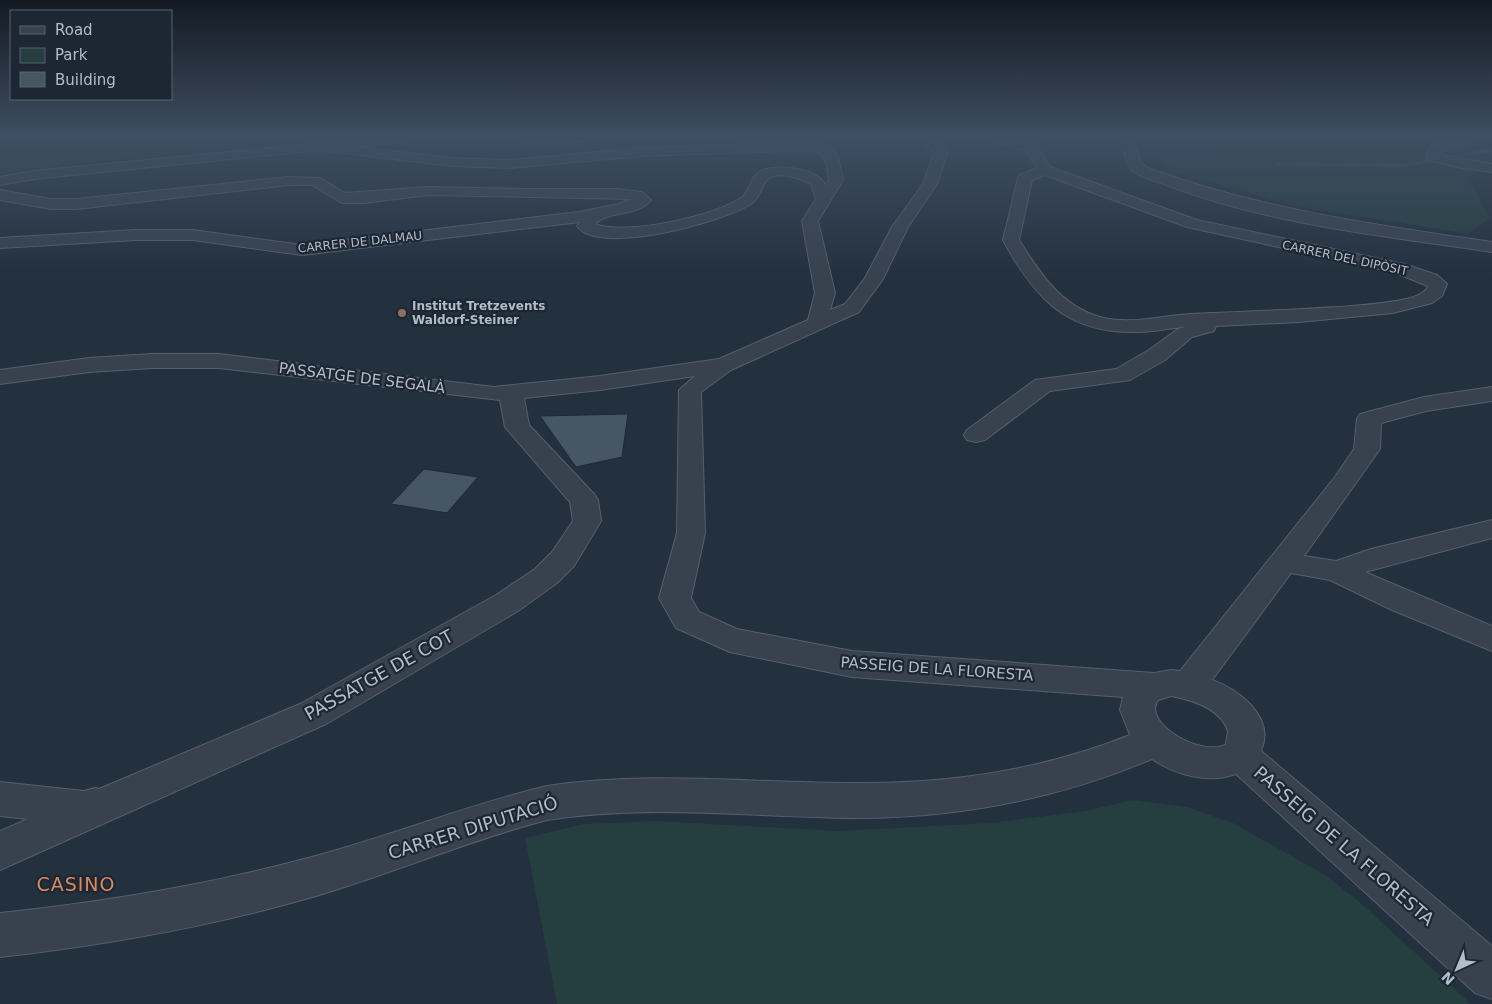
<svg xmlns="http://www.w3.org/2000/svg" width="1492" height="1004" font-family="'DejaVu Sans',sans-serif">
<style>
.green{fill:#253e3f}
.lines{fill:none;stroke-linecap:round;stroke-linejoin:round}
.stream{fill:#354d65;fill-rule:evenodd}
.building{fill:#465664;stroke:#1e2935}
.minor-casing{stroke:#55606c;stroke-width:2}
.minor{fill:#37424e;fill-rule:evenodd}
.education-dot{fill:#8d6e63;stroke:#1c2733;stroke-width:2}
.labels{text-anchor:middle;stroke-width:4.5;stroke-linejoin:round;paint-order:stroke}
.far-street-label{font-size:12px;fill:#b2bdc9;stroke:#1c2733}
.far-poi-label{font-size:12px;font-weight:bold;fill:#b2bdc9;stroke:#1c2733;text-anchor:start}
.street-label{font-size:15px;fill:#b2bdc9;stroke:#1c2733}
.near-street-label{font-size:18px;fill:#b2bdc9;stroke:#1c2733}
.near-neighbourhood-label{font-size:19px;letter-spacing:1px;fill:#d88a5e;stroke:#1c2733}
</style>
<rect width="100%" height="100%" fill="#23303e"/>
<!-- green -->
<g class="green">
<path d="M 0,137 L 333,137 L 295,143 L 222,146 L 177,155 L 92,162 L 0,175 Z"/>
<path d="M 1209,137 L 1492,137 L 1492,165 L 1468,178 L 1490,218 L 1468,234 L 1295,206 L 1176,173 L 1158,156 L 1220,155 L 1215,140 Z"/>
<path d="M 1132,800 L 1187,807 L 1233,823 L 1327,876 L 1363,905 L 1471,1004 L 557,1004 L 525,838 L 583,824 L 657,821 L 838,831 L 991,823 L 1086,811 Z"/>
</g>
<g class="lines">
<!-- stream -->
<path class="stream" d="M 1492,148 L 1492,152 L 1405,167 L 1278,166 L 1275,164 L 1278,162 L 1405,163 Z"/>
</g>
<!-- building -->
<g class="building">
<path d="M 628,414 L 622,457 L 576,467 L 540,416 Z"/>
<path d="M 424,469 L 478,477 L 447,513 L 391,504 Z"/>
</g>
<g class="lines">
<defs>
<g id="minor">
<path d="M 382,137 L 422,137 L 416,141 L 356,147 L 451,158 L 510,160 L 642,148 L 816,142 L 830,147 L 838,157 L 843,180 L 818,221 L 835,293 L 830,310 L 845,304 L 865,278 L 892,227 L 923,184 L 934,153 L 920,137 L 933,137 L 948,152 L 937,184 L 908,227 L 883,279 L 859,312 L 731,370 L 701,392 L 705,533 L 691,598 L 699,612 L 737,629 L 852,651 L 1154,673 L 1171,670 L 1180,671 L 1335,477 L 1354,449 L 1357,419 L 1360,414 L 1424,397 L 1492,387 L 1492,401 L 1426,411 L 1381,423 L 1380,449 L 1304,556 L 1336,561 L 1371,549 L 1492,520 L 1492,538 L 1365,572 L 1492,626 L 1492,651 L 1392,610 L 1330,580 L 1291,573 L 1212,680 C 1239,689 1276,718 1261,751 L 1492,946 L 1492,999 L 1475,993 L 1236,774 C 1208,784 1176,775 1152,759 C 1060,798 964,817 864,818 C 757,818 654,803 547,820 C 466,841 389,875 309,898 C 208,927 105,945 0,957 L 0,913 C 104,902 207,885 308,858 C 389,837 466,805 547,786 C 653,770 758,784 864,783 C 955,783 1045,769 1130,735 L 1120,710 L 1123,697 L 852,677 L 730,652 L 676,628 L 659,598 L 677,533 L 679,390 L 695,376 L 600,390 L 524,398 L 529,425 L 594,494 L 598,500 L 601,521 L 574,566 L 557,583 L 518,611 L 326,724 L 0,870 L 0,831 L 28,819 L 0,816 L 0,782 L 84,791 L 95,788 L 99,789 L 300,704 L 496,595 L 535,569 L 552,552 L 573,521 L 570,502 L 505,427 L 500,400 L 219,368 L 152,368 L 89,372 L 0,384 L 0,370 L 89,358 L 152,354 L 219,354 L 494,387 L 600,376 L 719,359 L 808,320 L 815,293 L 802,221 L 816,199 L 811,184 C 800,179 787,173 774,176 C 761,179 762,197 751,204 C 725,221 598,257 577,226 L 580,222 L 302,255 L 193,240 L 136,240 L 0,248 L 0,238 L 136,230 L 193,230 L 302,245 L 579,212 L 619,204 L 632,199 L 427,195 L 364,203 L 342,203 L 312,185 L 289,185 L 76,209 L 51,209 L 0,200 L 0,190 L 51,199 L 76,199 L 289,177 L 320,178 L 345,193 L 427,187 L 524,189 L 617,189 L 642,192 L 651,200 C 638,217 609,210 595,224 C 624,236 717,216 742,197 C 751,190 750,175 763,170 C 778,164 818,168 825,185 L 829,180 C 827,167 827,156 814,150 L 642,156 L 510,168 L 451,166 L 320,150 L 34,179 L 0,185 L 0,177 L 34,171 ZM 1171,696 C 1193,700 1220,708 1228,731 L 1226,744 C 1204,758 1141,724 1158,700 Z"/>
<path d="M 514,137 L 592,137 C 585,145 521,145 514,137 Z"/>
<path d="M 986,137 L 1005,137 L 1036,145 L 1050,167 L 1197,220 L 1404,264 L 1437,275 L 1447,284 L 1442,296 L 1432,303 L 1393,313 L 1299,322 L 1216,326 L 1214,331 L 1192,337 L 1165,360 L 1130,380 L 1050,391 L 985,440 L 976,442 L 967,440 L 964,435 L 967,430 L 1035,380 L 1116,369 L 1149,350 L 1178,329 L 1185,327 C 1170,328 1154,332 1139,332 C 1067,334 1035,299 1003,240 L 1018,178 L 1020,175 L 1037,168 L 1026,151 L 988,140 ZM 1045,175 L 1187,227 L 1393,272 L 1428,286 C 1425,294 1414,297 1406,299 C 1384,304 1361,305 1338,307 C 1289,310 1240,312 1190,314 C 1160,316 1129,325 1100,317 C 1061,306 1039,272 1019,240 L 1032,180 Z"/>
<path d="M 1120,137 L 1132,137 L 1142,164 L 1148,168 C 1259,209 1375,225 1492,242 L 1492,252 C 1384,236 1272,225 1169,186 C 1157,181 1140,178 1131,169 C 1125,162 1123,146 1120,137 Z"/>
<path d="M 1464,137 L 1478,137 L 1474,142 L 1441,152 L 1441,155 L 1492,164 L 1492,172 L 1456,167 L 1429,160 L 1427,157 L 1429,147 Z"/>
</g>
</defs>
<!-- minor casing -->
<use href="#minor" class="minor-casing"/>
<!-- minor -->
<use href="#minor" class="minor"/>
</g>
<!-- sky -->
<linearGradient id="sky" x2="0" y2="1"><stop stop-color="#131a22"/><stop offset="0.49" stop-color="#3f4e63"/><stop offset="1" stop-color="#3f4e63" stop-opacity="0"/></linearGradient>
<rect width="1492" height="277" fill="url(#sky)"/>
<!-- markers -->
<circle class="education-dot" cx="402" cy="313" r="5"/>
<g class="labels">
<!-- far-street labels -->
<g class="far-street-label">
<text transform="translate(360 242) rotate(-6)" y="4">CARRER DE DALMAU</text>
<text transform="translate(1345 258) rotate(12)" y="4">CARRER DEL DIPÒSIT</text>
</g>
<!-- far-poi labels -->
<g class="far-poi-label">
<text x="412" y="310">Institut Tretzevents<tspan x="412" dy="14">Waldorf-Steiner</tspan></text>
</g>
<!-- street labels -->
<g class="street-label">
<text transform="translate(362 378) rotate(7)" y="5">PASSATGE DE SEGALÀ</text>
<text transform="translate(937 669) rotate(4)" y="5">PASSEIG DE LA FLORESTA</text>
</g>
<!-- near-street labels -->
<g class="near-street-label">
<text transform="translate(379 675) rotate(-29)" y="6">PASSATGE DE COT</text>
<text transform="translate(473 828) rotate(-17)" y="6">CARRER DIPUTACIÓ</text>
<text transform="translate(1344 846) rotate(41)" y="6">PASSEIG DE LA FLORESTA</text>
</g>
<!-- near-neighbourhood labels -->
<g class="near-neighbourhood-label">
<text x="76" y="891">CASINO</text>
</g>
</g>
<!-- legend -->
<rect x="10" y="10" width="162" height="90" fill="#1c2733" stroke="#58636f"/>
<rect x="20" y="26" width="25" height="8" fill="#37424e" stroke="#58636f"/>
<text x="55" y="35" font-size="15" fill="#b2bdc9">Road</text>
<rect x="20" y="48" width="25" height="15" fill="#253e3f" stroke="#58636f"/>
<text x="55" y="60" font-size="15" fill="#b2bdc9">Park</text>
<rect x="20" y="72" width="25" height="15" fill="#465664" stroke="#58636f"/>
<text x="55" y="85" font-size="15" fill="#b2bdc9">Building</text>
<!-- north arrow -->
<g transform="translate(1457 969) rotate(224)" stroke="#1c2733" stroke-width="4" paint-order="stroke">
<path d="M0-4L9 19L0 12L-9 19Z" fill="#b2bdc9"/>
<text y="-8" font-size="14" font-weight="bold" text-anchor="middle" fill="#b2bdc9">N</text>
</g>
</svg>
